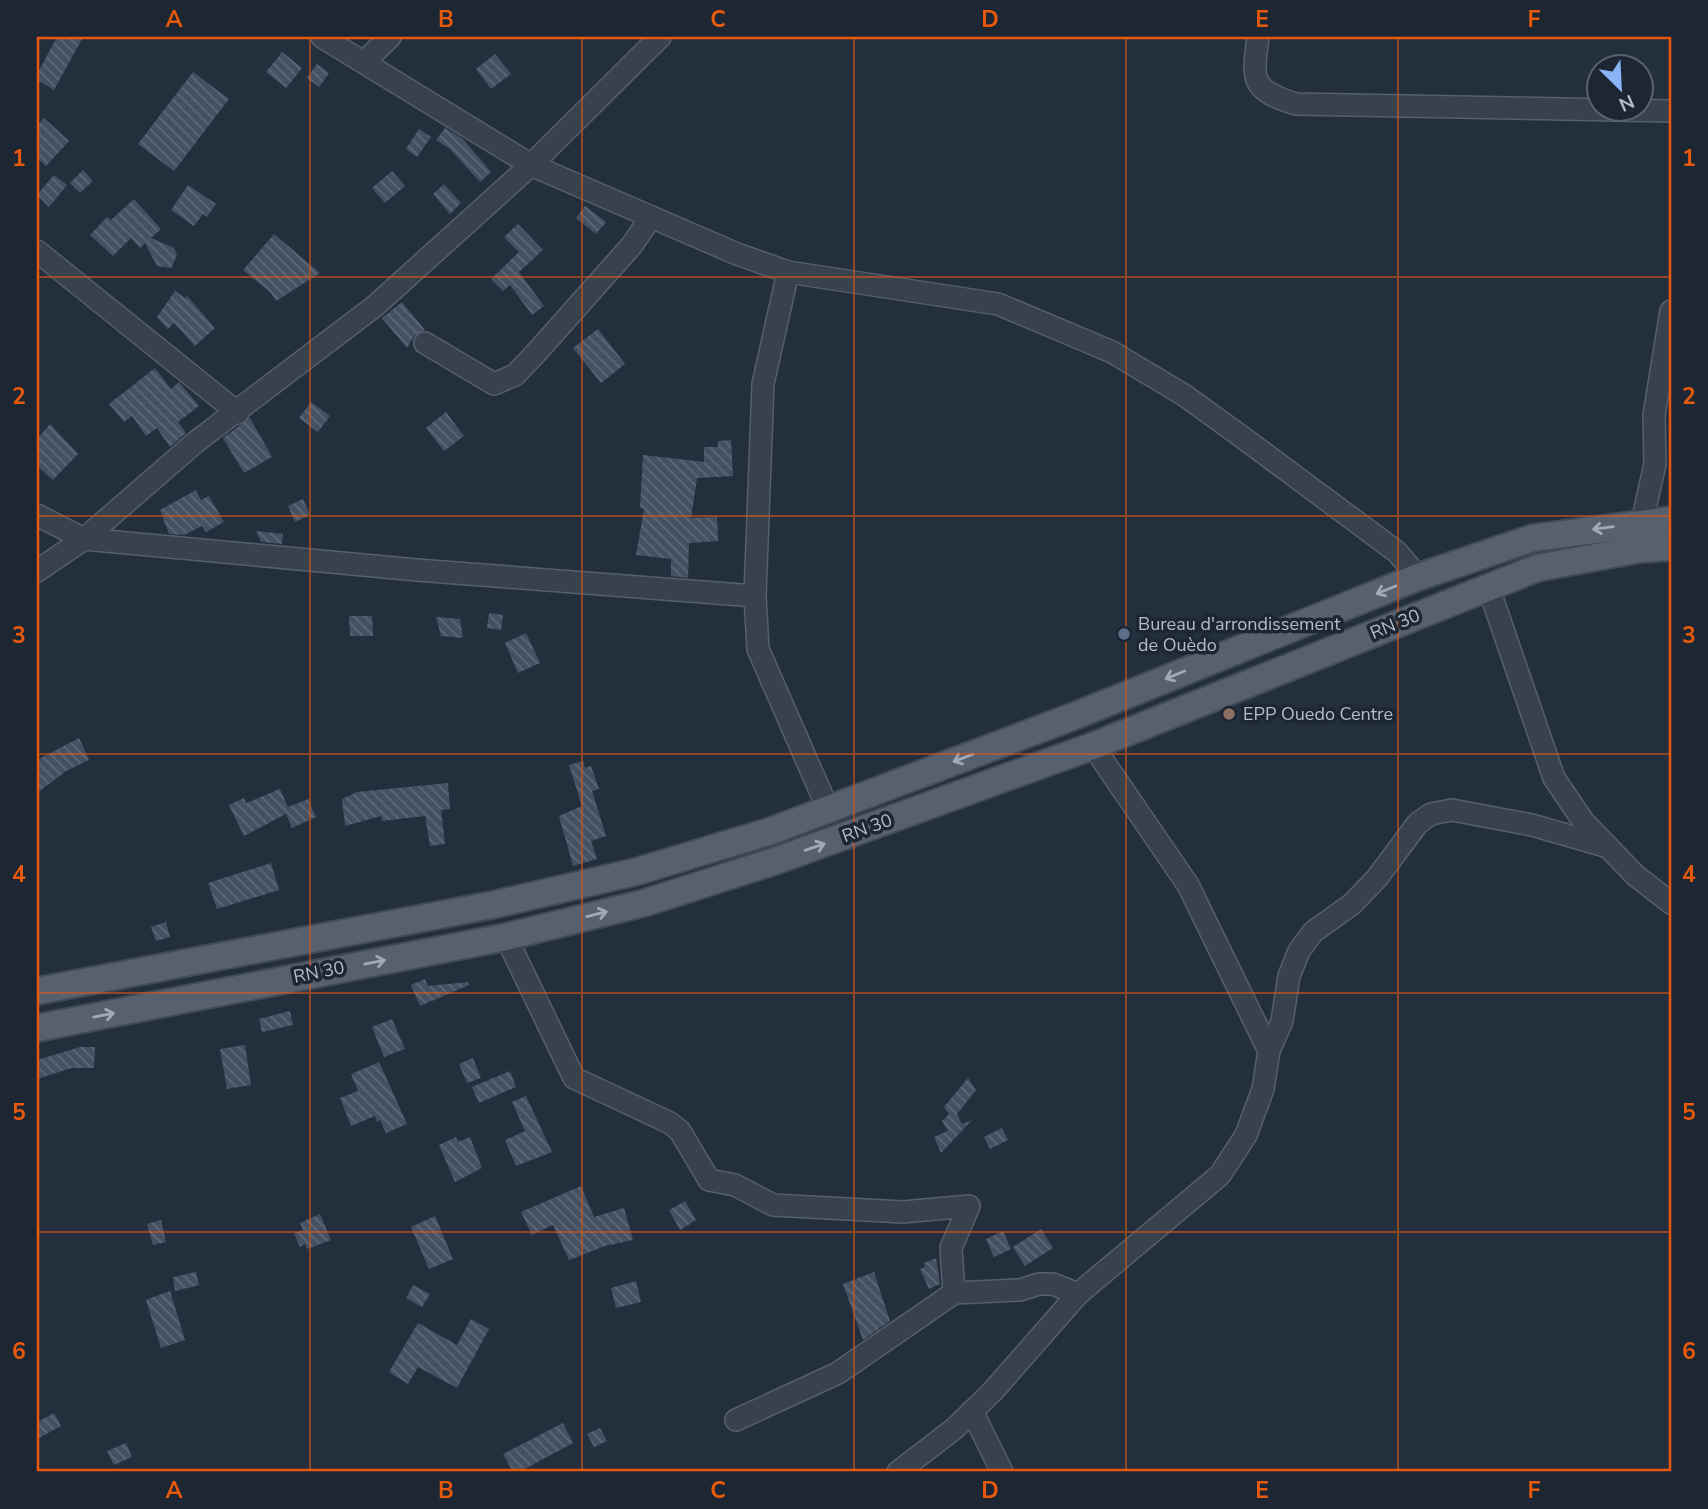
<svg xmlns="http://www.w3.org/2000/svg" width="1708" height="1509" font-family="'Nunito Sans',sans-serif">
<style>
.building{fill:url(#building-back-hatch)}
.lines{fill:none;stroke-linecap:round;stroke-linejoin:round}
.minor-casing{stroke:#565f6c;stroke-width:24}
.major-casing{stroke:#414a57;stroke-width:30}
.minor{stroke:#38414e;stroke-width:21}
.major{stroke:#56606e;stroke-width:26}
.oneway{stroke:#a1aab7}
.grid{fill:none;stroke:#e8590c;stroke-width:2;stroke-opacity:0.55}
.service-dot{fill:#5c6f8a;stroke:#1d2633;stroke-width:2.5}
.education-dot{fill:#8d6e63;stroke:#1d2633;stroke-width:2.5}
.labels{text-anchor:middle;stroke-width:7;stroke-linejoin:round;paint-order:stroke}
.poi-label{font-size:18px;fill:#b4bcc9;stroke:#1d2633;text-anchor:start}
.street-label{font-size:18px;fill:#b4bcc9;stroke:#1d2633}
.neatline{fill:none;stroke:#e8590c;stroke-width:2.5}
.grid-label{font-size:23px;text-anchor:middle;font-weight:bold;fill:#e8590c}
</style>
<defs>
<pattern id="building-back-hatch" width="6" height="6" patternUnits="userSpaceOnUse" patternTransform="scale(1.75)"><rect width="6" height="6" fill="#455162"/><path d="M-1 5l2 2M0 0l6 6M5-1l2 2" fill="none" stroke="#5d6877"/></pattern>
</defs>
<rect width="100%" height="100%" fill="#242f3e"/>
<!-- building -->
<g class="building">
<path d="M 57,37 L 83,37 L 54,90 L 37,80 L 37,74 Z"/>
<path d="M 282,52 L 302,68 L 286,88 L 266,72 Z"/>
<path d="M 495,54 L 511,74 L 491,89 L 476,69 Z"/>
<path d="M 317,64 L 329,73 L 319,87 L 307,78 Z"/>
<path d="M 193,72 L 229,99 L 174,171 L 138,144 Z"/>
<path d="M 44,118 L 69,141 L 46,166 L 37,158 L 37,126 Z"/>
<path d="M 445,128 L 462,138 L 491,172 L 480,182 L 450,149 L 436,140 Z"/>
<path d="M 419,129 L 431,137 L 417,157 L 406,149 Z"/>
<path d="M 83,170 L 93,181 L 80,193 L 70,183 Z"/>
<path d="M 392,171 L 405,186 L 385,203 L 372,188 Z"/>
<path d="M 54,175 L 67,185 L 49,207 L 37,195 Z"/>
<path d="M 444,184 L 461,203 L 450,214 L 433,194 Z"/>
<path d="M 188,185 L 216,204 L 207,217 L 203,214 L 194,226 L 171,210 Z"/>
<path d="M 134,199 L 161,229 L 151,238 L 174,248 L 177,255 L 171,268 L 157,266 L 145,243 L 140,248 L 131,238 L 113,256 L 90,235 L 107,217 L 111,220 Z"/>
<path d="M 585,206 L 606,222 L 596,234 L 576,218 Z"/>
<path d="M 518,224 L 543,250 L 519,272 L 544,306 L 532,315 L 510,285 L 503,291 L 491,279 L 519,252 L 504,237 Z"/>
<path d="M 274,234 L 320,273 L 276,301 L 270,292 L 243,270 Z"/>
<path d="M 175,291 L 185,298 L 187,296 L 215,328 L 195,346 L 174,323 L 168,329 L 157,317 Z"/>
<path d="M 402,302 L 425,330 L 414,336 L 407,348 L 382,318 Z"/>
<path d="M 598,329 L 625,364 L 601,383 L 573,348 Z"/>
<path d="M 155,368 L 171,389 L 179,382 L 199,406 L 178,422 L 186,433 L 170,447 L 157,428 L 146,436 L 132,416 L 124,422 L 109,404 Z"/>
<path d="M 311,402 L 330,416 L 318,432 L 299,418 Z"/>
<path d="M 446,412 L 464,436 L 444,451 L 426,428 Z"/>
<path d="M 250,418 L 272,457 L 244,473 L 223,438 Z"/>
<path d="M 50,424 L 78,454 L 53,480 L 37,466 L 37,439 Z"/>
<path d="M 731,440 L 733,476 L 697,478 L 691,518 L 717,517 L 718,541 L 689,543 L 688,578 L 671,576 L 671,559 L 636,555 L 644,509 L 640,508 L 643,455 L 704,462 L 704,447 L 718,447 L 718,441 Z"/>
<path d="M 196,490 L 201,500 L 209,496 L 224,522 L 206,532 L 202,526 L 184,535 L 169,534 L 160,510 Z"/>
<path d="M 303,499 L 310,515 L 295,522 L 288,506 Z"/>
<path d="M 256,531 L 283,534 L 282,544 L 261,542 Z"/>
<path d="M 489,613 L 503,615 L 501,630 L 487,628 Z"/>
<path d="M 349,616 L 372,616 L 373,636 L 350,636 Z"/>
<path d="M 436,617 L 460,619 L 463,638 L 441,636 Z"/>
<path d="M 526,633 L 540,663 L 518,673 L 505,643 Z"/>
<path d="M 79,738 L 89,760 L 66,771 L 37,793 L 37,760 Z"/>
<path d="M 583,761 L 585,768 L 591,766 L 599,789 L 592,791 L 606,836 L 591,841 L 597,859 L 573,866 L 559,816 L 582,806 L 569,765 Z"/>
<path d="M 448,783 L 450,809 L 441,810 L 445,844 L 430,846 L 425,816 L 382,821 L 381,816 L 345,826 L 342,799 L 357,792 Z"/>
<path d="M 280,789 L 288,807 L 308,799 L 316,817 L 292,828 L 286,814 L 244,836 L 229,805 L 244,798 L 246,803 Z"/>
<path d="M 271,863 L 279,890 L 217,909 L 208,883 Z"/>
<path d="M 166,922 L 170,937 L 156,941 L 151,927 Z"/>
<path d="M 425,979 L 428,986 L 468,982 L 469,985 L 420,1006 L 411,985 Z"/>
<path d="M 290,1011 L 293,1025 L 262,1032 L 259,1019 Z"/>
<path d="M 392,1019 L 405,1049 L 384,1057 L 372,1027 Z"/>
<path d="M 245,1045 L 251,1085 L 227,1089 L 220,1049 Z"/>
<path d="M 80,1047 L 95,1047 L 94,1068 L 72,1068 L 37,1079 L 37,1060 Z"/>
<path d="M 473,1058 L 481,1078 L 467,1083 L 459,1064 Z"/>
<path d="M 379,1062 L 407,1124 L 386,1133 L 380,1120 L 377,1122 L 375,1116 L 351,1126 L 340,1098 L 358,1091 L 351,1074 Z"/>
<path d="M 510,1071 L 516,1087 L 479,1103 L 472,1087 Z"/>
<path d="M 968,1078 L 976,1090 L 957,1114 L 962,1124 L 972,1120 L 941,1153 L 934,1137 L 948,1131 L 942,1121 L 949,1114 L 944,1107 Z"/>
<path d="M 526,1096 L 552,1152 L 516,1166 L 505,1140 L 525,1131 L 512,1102 Z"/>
<path d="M 1002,1128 L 1008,1140 L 990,1149 L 984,1137 Z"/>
<path d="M 456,1137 L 458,1142 L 470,1137 L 482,1168 L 455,1182 L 439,1145 Z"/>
<path d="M 581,1186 L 594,1217 L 624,1208 L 633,1240 L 605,1246 L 569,1260 L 553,1225 L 532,1235 L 521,1212 Z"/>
<path d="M 685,1201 L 696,1220 L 680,1230 L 669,1210 Z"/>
<path d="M 320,1214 L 331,1240 L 307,1249 L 305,1244 L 300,1247 L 294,1233 L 303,1230 L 300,1223 Z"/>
<path d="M 435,1216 L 453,1259 L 429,1269 L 411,1227 Z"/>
<path d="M 161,1220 L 166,1242 L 153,1245 L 147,1224 Z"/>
<path d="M 1041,1229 L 1053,1248 L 1025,1266 L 1013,1247 Z"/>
<path d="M 1003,1231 L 1011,1249 L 994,1257 L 986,1239 Z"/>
<path d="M 936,1258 L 940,1284 L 929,1289 L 920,1269 L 925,1267 L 924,1263 Z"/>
<path d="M 196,1272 L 199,1285 L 175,1291 L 173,1277 Z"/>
<path d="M 874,1272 L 890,1321 L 863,1340 L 843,1284 Z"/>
<path d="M 636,1281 L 641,1302 L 616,1308 L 611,1288 Z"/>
<path d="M 413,1285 L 430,1294 L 422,1307 L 406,1298 Z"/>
<path d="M 170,1291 L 185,1340 L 161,1348 L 146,1300 Z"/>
<path d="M 471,1319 L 489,1329 L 457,1388 L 418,1367 L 408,1384 L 389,1372 L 418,1323 L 457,1345 Z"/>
<path d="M 54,1413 L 61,1426 L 37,1439 L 37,1422 Z"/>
<path d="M 563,1423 L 573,1443 L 519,1472 L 513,1472 L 503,1454 Z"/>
<path d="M 600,1428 L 607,1441 L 594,1447 L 587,1434 Z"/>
<path d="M 126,1443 L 132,1457 L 114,1465 L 107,1451 Z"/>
</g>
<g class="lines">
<defs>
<g id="minor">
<path d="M 322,37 L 531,165 L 737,254 L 788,272 L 998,304 L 1112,352 L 1184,395 L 1242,437 L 1397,552 L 1418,577"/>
<path d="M 1258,37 C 1252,81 1251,90 1296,104 L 1671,111"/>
<path d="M 364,62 L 390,37"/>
<path d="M 37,251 L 238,413"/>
<path d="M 788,272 L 763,384 L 755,596 L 758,649 L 828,809"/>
<path d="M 425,343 L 494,384 L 515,375 L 536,353 L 632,245 L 651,217"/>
<path d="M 37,515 L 84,539 L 417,570 L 755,596"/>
<path d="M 1642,522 L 1655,464 L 1654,415 L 1671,311"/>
<path d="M 37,571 L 84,539 L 197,441 L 375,306 L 531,165 L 660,37"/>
<path d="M 1488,586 L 1554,778 L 1583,821 L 1636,876 L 1671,903"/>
<path d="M 1093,746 L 1188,885 L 1269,1051"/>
<path d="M 506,937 L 574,1078 L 670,1123 L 680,1131 L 709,1180 L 735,1185 L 773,1205 L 903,1212 L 969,1206 L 951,1248 L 954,1293"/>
<path d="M 972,1411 L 1002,1472"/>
<path d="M 736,1420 L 838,1373 L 954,1293 L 1020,1290 L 1039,1284 L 1053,1284 L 1078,1294"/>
<path d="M 898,1472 L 955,1428 L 993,1391 L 1078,1294 L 1220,1175 L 1246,1135 L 1263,1089 L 1269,1051 L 1282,1021 L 1289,976 L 1299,951 L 1313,932 L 1352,904 L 1377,878 L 1418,823 L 1431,814 L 1452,810 L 1532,825 L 1608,847"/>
</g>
<g id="major">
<path d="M 37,991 L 492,905 L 635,872 L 771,831 L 1077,715 L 1418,577 L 1533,538 L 1671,520"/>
<path d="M 37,1028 L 506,937 L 644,903 L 778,860 L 1093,746 L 1537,568 L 1640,549 L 1671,547"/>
</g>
</defs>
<!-- minor casing -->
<use href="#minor" class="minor-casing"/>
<!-- major casing -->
<use href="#major" class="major-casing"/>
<!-- minor -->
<use href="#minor" class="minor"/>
<!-- major -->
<use href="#major" class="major"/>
</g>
<!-- one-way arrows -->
<defs><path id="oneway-shaft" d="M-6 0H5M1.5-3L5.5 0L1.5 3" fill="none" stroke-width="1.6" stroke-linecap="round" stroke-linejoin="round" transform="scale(1.75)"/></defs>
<g class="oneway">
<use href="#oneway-shaft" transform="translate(1603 528) rotate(172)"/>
<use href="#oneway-shaft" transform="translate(1386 590) rotate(158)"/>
<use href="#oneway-shaft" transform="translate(1175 675) rotate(158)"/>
<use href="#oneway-shaft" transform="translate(963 758) rotate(159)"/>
<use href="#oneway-shaft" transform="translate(815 847) rotate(-19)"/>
<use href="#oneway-shaft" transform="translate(597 914) rotate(-14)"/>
<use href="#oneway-shaft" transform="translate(375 962) rotate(-11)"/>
<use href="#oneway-shaft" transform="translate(104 1015) rotate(-11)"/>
</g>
<!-- grid -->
<path class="grid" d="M 310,37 L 310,1472M 582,37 L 582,1472M 854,37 L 854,1472M 1126,37 L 1126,1472M 1398,37 L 1398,1472M 37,277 L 1671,277M 37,516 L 1671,516M 37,754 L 1671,754M 37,993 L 1671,993M 37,1232 L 1671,1232"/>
<!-- markers -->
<circle class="service-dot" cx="1124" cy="634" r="7"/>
<circle class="education-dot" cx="1229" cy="714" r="7"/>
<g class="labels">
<!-- poi labels -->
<g class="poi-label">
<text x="1138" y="630">Bureau d'arrondissement<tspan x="1138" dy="21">de Ouèdo</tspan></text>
<text x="1243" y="720">EPP Ouedo Centre</text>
</g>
<!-- street labels -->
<g class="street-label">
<text transform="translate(1395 624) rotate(-22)" y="6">RN 30</text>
<text transform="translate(867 828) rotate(-20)" y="6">RN 30</text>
<text transform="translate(319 972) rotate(-11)" y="6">RN 30</text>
</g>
</g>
<!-- border -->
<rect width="1708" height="1509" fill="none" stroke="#1d2633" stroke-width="77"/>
<!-- north arrow -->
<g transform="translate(1620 88) rotate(156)"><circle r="33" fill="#1d2633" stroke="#59626f" stroke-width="2"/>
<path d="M0-5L12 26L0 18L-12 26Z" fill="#8ab4f8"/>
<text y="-10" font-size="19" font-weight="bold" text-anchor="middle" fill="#b4bcc9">N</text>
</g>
<rect x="38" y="38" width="1632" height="1432" class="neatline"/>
<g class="grid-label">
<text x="174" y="27">A</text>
<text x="446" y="27">B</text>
<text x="718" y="27">C</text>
<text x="990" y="27">D</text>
<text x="1262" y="27">E</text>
<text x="1534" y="27">F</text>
<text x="19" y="166">1</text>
<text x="1689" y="166">1</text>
<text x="19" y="404">2</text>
<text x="1689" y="404">2</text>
<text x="19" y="643">3</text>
<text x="1689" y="643">3</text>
<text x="19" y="882">4</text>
<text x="1689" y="882">4</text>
<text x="19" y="1120">5</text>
<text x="1689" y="1120">5</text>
<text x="19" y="1359">6</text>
<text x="1689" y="1359">6</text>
<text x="174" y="1498">A</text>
<text x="446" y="1498">B</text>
<text x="718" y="1498">C</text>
<text x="990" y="1498">D</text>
<text x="1262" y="1498">E</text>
<text x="1534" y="1498">F</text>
</g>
</svg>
